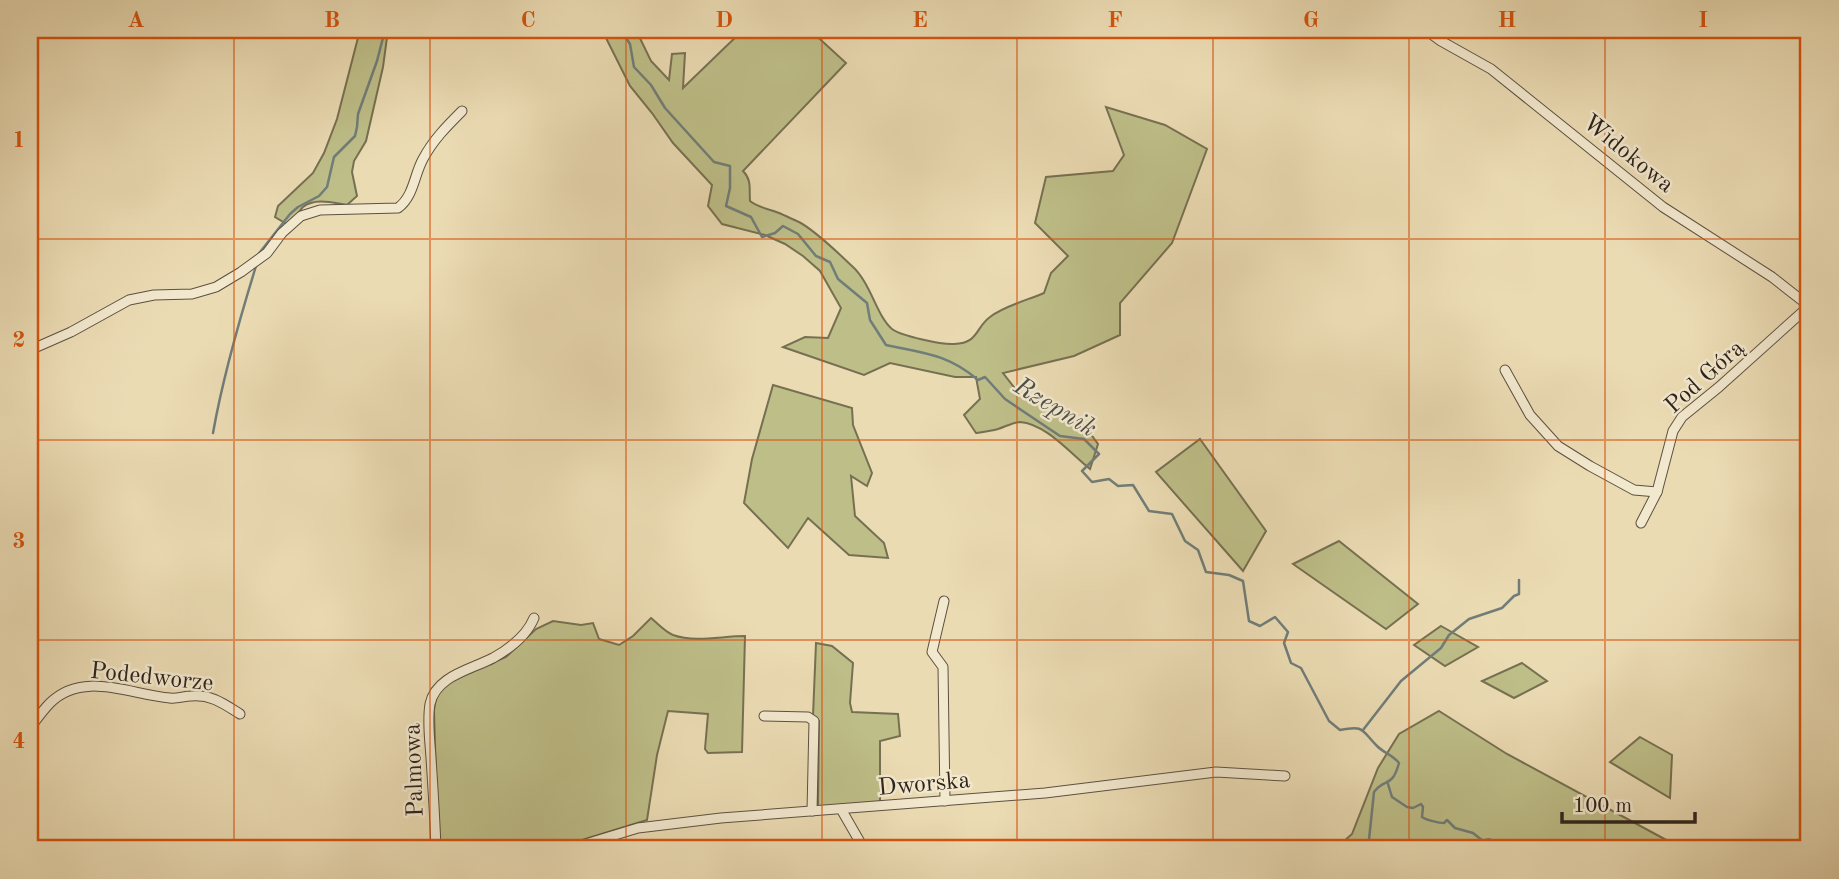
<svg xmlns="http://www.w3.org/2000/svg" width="1839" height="879" font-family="'Old Standard TT',serif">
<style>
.green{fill:#bebe88;stroke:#767052;stroke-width:2}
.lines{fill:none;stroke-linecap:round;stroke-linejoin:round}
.stream{stroke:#707d79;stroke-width:2.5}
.street-casing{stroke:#5c5141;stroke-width:11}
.street{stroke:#f2e8ce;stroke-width:9}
.grid{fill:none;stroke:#d5540e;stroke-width:2;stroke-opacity:0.55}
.labels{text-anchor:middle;stroke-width:5;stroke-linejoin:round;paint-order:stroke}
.street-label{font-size:24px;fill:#2d231b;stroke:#f2e8ce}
.water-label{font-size:26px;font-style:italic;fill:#4e504a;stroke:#f2e8ce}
.neatline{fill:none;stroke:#d5540e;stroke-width:2.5}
.grid-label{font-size:23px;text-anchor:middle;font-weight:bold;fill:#d5540e}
</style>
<rect width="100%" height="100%" fill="#ebdbb3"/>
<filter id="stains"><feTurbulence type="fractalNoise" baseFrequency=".00286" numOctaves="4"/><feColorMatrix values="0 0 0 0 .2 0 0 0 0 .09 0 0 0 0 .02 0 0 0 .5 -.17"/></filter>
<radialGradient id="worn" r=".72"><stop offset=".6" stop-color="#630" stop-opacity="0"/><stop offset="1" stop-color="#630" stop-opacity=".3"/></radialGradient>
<!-- green -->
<g class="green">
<path d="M 360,30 L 388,30 L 383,67 L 366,141 L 354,161 L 352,172 L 357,196 L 347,205 C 334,203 315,197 303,207 C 298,212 294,220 290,226 L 275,217 L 278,206 L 313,173 L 324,153 L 337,119 Z"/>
<path d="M 602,30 L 636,30 L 651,61 L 669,80 L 672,54 L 685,53 L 683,88 L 743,30 L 810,30 L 846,63 L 743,171 C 752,180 749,189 750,201 C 759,208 769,209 779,213 C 786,216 792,219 799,222 C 816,231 838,253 852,266 C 871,283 877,317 892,329 C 901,336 943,345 954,344 C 979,343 975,328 990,317 C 1004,306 1028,300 1044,293 L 1051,273 L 1068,256 L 1035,223 L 1046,177 L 1113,171 L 1124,155 L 1106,107 L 1165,125 L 1207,149 L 1172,243 L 1120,303 L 1120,335 L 1074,356 L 1003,373 L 1017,391 L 1084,425 L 1098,444 L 1090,469 C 1070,453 1046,424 1020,422 C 1013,422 1005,427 998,429 C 991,431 983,432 976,433 L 964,415 L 980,399 L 976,377 L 955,377 L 890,363 L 864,375 L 783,347 L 805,337 L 828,338 L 841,308 L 820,271 L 803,256 L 785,244 L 765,235 L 722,224 L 708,206 L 712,185 L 673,143 L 652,113 L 630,86 Z"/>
<path d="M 773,385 L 852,408 L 853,425 L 872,473 L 867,486 L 851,476 L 855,516 L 884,543 L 888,558 L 849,555 L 808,518 L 788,548 L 744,503 L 752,459 Z"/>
<path d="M 1200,439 L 1266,531 L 1243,571 L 1156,472 Z"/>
<path d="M 1339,541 L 1418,604 L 1386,629 L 1293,564 Z"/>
<path d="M 651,618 C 657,623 665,632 673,635 C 696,643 721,636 745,636 L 742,752 L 708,753 L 705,749 L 708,714 L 668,711 L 657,755 L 647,820 L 553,849 L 438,849 L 434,710 L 436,697 L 447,683 L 506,657 L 536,629 L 553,621 L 581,625 L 593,623 L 599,639 L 619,645 L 633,636 Z"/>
<path d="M 1441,626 L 1478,647 L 1445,666 L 1414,645 Z"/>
<path d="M 816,643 L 832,646 L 853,663 L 850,703 L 852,712 L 898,714 L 900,736 L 880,741 L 880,802 L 818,808 L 819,721 L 813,716 Z"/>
<path d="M 1522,663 L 1547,681 L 1514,698 L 1482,681 Z"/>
<path d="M 1439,711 L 1507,754 L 1683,849 L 1335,849 L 1352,834 L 1378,768 L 1399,734 Z"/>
<path d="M 1640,737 L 1672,755 L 1670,798 L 1610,762 Z"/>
</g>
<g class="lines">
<!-- stream -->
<g class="stream">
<path d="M 621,30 L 630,44 L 634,67 L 651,85 L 665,108 L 714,162 L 730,166 L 730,188 L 726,206 L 751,217 L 762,237 L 775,233 L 783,226 L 798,234 L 816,256 L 830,262 L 838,279 L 867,303 L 870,320 L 886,345 C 923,353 948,354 978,380 L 985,377 L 1005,399 L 1060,436 L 1084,439 L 1099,454 L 1082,471 L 1092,482 L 1109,479 L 1118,486 L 1133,485 L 1149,511 L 1172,514 L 1185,541 L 1198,550 L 1206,572 L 1229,575 L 1243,581 L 1249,621 L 1260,626 L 1275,617 L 1288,632 L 1284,643 L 1291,663 L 1301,668 L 1329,721 L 1340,730 C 1365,725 1361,730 1377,746 C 1384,753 1393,755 1399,763 C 1392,789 1385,777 1374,792 L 1368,849"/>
<path d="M 257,256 L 290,214 L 298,207 L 319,196 L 327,187 L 334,157 L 355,136 L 357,127 L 358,114 L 377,61 L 385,30"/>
<path d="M 213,433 C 223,376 239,321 256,266"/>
<path d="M 1363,730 L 1401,681 L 1441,648 L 1449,635 L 1469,619 L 1502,608 L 1514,596 L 1519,594 L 1519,580"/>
<path d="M 1388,784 L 1392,797 L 1407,807 L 1413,808 L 1421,804 L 1423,807 L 1422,817 C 1426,820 1439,823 1444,823 L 1447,820 L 1455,828 L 1473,833 L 1483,841 C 1489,838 1491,839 1496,843 L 1495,849"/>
</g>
<defs>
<g id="street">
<path d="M 1426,30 L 1441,41 L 1491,69 L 1663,207 L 1772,277 L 1809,306"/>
<path d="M 30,350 L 71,332 L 129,300 L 154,295 L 192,294 L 216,287 L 241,272 L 267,253 L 282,233 L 301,216 L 320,210 L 398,208 C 414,196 414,175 423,159 C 433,140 447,126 462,111"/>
<path d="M 1505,370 L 1530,415 L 1558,446 L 1590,466 L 1634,490 L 1657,492"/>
<path d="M 1641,523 L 1657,492 L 1673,431 L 1682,417 L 1719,387 L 1809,306"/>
<path d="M 944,601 L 932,652 L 943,667 L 945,801"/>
<path d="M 764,716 L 808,717 L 814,721 L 812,811"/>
<path d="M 30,728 C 36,720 43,710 50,703 C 83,670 131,695 170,698 C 177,699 184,696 191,696 C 211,694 224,704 240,714"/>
<path d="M 841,809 L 864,849"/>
<path d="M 436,849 C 435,819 433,788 431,758 C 430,741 427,721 430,704 C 436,676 470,670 493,658 C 509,649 527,635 534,618"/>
<path d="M 569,849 L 638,828 L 721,818 L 1045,793 L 1216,772 L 1285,776"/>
</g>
</defs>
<!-- street casing -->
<use href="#street" class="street-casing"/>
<!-- street -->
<use href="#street" class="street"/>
</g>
<!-- grid -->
<path class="grid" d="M 234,30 L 234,849M 430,30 L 430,849M 626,30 L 626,849M 822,30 L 822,849M 1017,30 L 1017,849M 1213,30 L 1213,849M 1409,30 L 1409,849M 1605,30 L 1605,849M 30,239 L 1809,239M 30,440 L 1809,440M 30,640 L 1809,640"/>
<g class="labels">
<!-- street labels -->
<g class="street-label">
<text transform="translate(1629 153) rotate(39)" y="8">Widokowa</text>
<text transform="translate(1704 376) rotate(-42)" y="8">Pod Górą</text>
<text transform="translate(152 676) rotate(6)" y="8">Podedworze</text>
<text transform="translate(413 770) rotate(-92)" y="8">Palmowa</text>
<text transform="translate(924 783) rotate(-5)" y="8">Dworska</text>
</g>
<!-- water labels -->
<g class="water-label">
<text transform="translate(1056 406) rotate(31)" y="9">Rzepnik</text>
</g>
</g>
<!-- margin -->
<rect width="1839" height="879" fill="none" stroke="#ebdbb3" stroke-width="77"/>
<!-- scale -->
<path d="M1562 812v10h133v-10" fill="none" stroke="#2d231b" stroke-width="3.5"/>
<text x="1573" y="812" font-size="21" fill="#2d231b" stroke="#f2e8ce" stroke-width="5" paint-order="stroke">100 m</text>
<rect x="38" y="38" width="1762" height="802" class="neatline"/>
<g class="grid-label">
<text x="136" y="27">A</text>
<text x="332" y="27">B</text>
<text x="528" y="27">C</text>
<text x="724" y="27">D</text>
<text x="920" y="27">E</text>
<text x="1115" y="27">F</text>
<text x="1311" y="27">G</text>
<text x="1507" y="27">H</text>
<text x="1703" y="27">I</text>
<text x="19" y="147">1</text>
<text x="19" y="347">2</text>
<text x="19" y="548">3</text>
<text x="19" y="748">4</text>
</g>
<rect width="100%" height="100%" filter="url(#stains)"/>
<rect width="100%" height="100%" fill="url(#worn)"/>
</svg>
